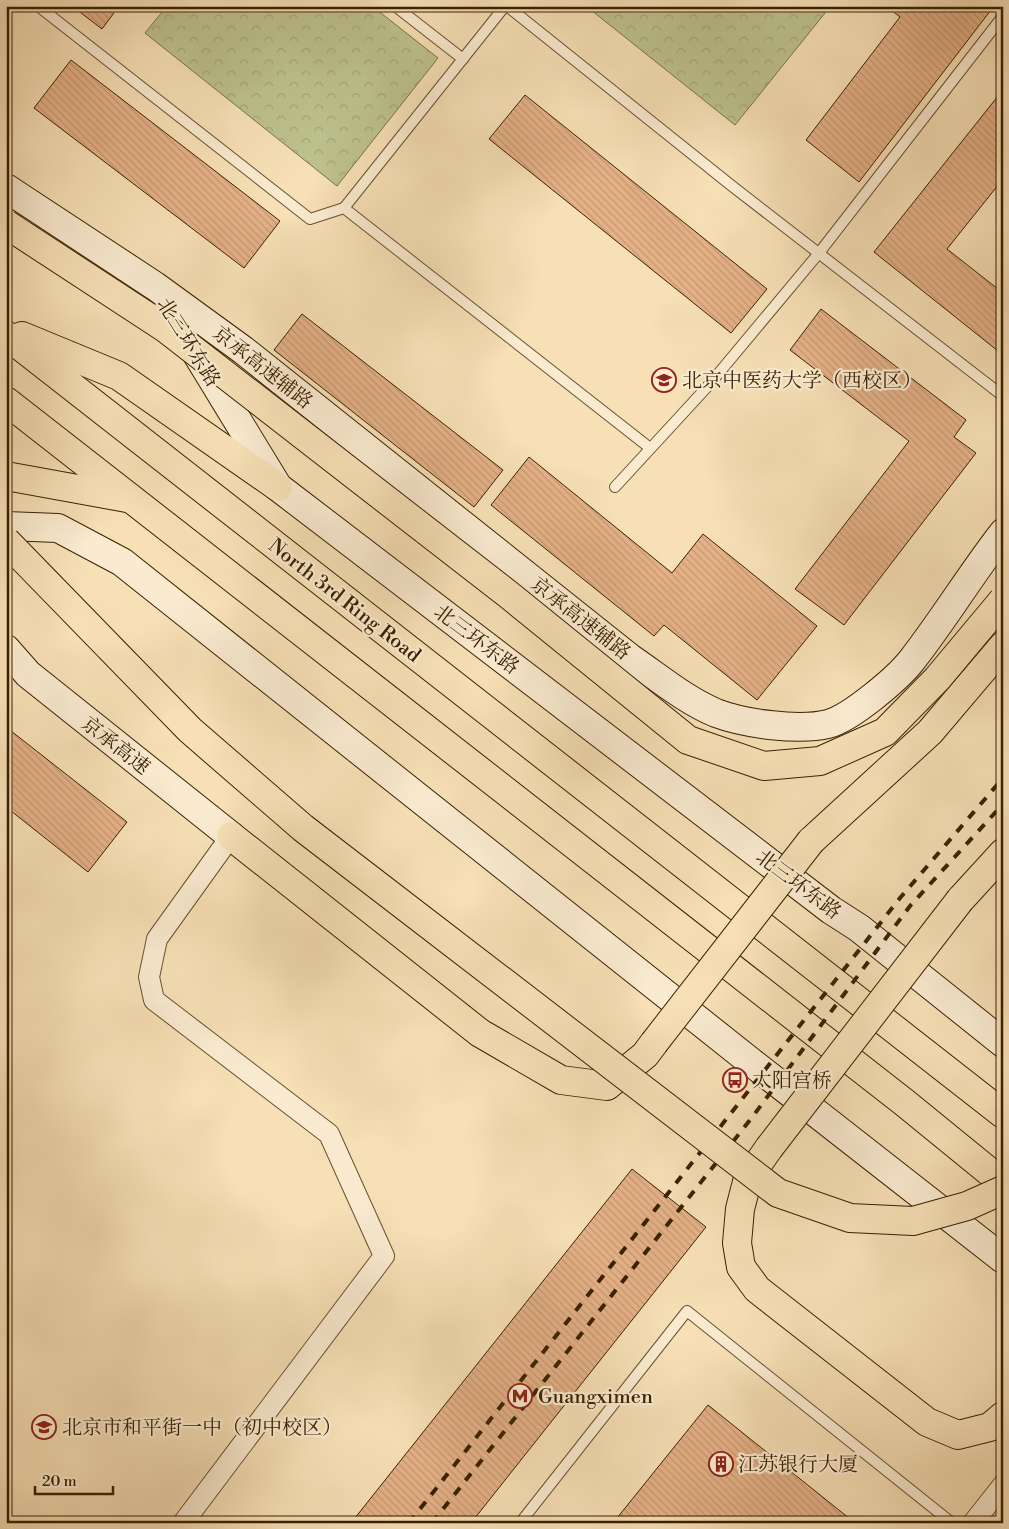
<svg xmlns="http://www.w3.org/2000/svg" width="1009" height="1529" font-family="'Libre Bodoni','Noto Serif SC',serif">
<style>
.park{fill:url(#park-crowns);stroke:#7c7147}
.building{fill:url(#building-back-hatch);stroke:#3a2001}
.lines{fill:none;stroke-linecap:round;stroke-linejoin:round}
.lane-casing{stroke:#69502e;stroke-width:12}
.street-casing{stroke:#69502e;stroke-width:22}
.secondary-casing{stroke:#3a2001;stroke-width:30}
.highway-casing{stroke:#3a2001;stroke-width:30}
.lane{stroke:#faebd0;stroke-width:10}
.street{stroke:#faebd0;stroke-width:20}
.secondary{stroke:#faebd0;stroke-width:28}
.highway{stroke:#f7e0b6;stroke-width:28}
.rail{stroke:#3a2001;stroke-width:4;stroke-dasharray:9 9;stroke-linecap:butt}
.highway-bridge-casing{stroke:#3a2001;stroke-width:30;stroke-linecap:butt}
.highway-bridge{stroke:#f7e0b6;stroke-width:28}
.labels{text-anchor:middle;stroke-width:4.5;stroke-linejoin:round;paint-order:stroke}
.street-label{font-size:20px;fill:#3a2001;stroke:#faebd0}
.poi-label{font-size:20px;fill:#3a2001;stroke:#faebd0;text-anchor:start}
</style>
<defs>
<pattern id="park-crowns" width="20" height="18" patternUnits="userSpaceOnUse" patternTransform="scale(1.25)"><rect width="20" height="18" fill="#bdc28d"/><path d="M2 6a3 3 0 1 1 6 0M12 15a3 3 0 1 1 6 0" fill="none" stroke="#a3a678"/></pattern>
<pattern id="building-back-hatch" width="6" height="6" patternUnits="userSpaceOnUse" patternTransform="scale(1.25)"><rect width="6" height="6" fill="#e5b187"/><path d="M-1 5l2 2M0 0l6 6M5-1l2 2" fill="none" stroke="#c59873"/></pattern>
</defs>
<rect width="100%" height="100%" fill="#f7e0b6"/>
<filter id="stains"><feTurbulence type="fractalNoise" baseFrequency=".004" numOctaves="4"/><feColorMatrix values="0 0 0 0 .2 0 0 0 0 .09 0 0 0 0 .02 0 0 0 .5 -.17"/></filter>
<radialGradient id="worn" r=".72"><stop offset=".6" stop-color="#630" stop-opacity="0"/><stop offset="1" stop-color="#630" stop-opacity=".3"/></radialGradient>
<!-- park -->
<g class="park">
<path d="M 167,6 L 372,6 L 438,58 L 337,186 L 145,33 Z"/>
<path d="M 586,6 L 817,6 L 825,13 L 735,125 Z"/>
</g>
<!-- building -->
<g class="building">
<path d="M 72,6 L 119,6 L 102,29 Z"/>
<path d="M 886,6 L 994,6 L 859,182 L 806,140 L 900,17 Z"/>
<path d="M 71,60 L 280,221 L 244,268 L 34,108 Z"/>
<path d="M 1002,91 L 1003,179 L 947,249 L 1003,293 L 1003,355 L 874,252 Z"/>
<path d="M 525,95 L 767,289 L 731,333 L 489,139 Z"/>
<path d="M 821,309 L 966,420 L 954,437 L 976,453 L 844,625 L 795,589 L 909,441 L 790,350 Z"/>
<path d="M 302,314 L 503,470 L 474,507 L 274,350 Z"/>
<path d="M 529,457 L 672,573 L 703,534 L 817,626 L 757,700 L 664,625 L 654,636 L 491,505 Z"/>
<path d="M 6,727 L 127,822 L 88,872 L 6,807 Z"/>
<path d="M 632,1169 L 706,1227 L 536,1441 L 471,1523 L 351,1523 Z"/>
<path d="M 708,1405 L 855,1523 L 613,1523 Z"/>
</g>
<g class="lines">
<defs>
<g id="lane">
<path d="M 38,6 L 310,219 L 344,208"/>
<path d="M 395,6 L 463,59"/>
<path d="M 505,6 L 344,208 L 650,448"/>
<path d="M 507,6 L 732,186 L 1003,396"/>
<path d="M 615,487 L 708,386 L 819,253 L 1003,16"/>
<path d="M 520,1523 L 687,1311 L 952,1523"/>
</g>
<g id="street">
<path d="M 183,1523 L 384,1256 L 329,1134 L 154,1000 L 149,977 L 157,939 L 231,836"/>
<path d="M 973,1523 L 1003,1485"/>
</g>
<g id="secondary">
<path d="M 6,188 L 155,286 L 243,350 L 630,658 C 658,677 685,700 716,713 C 745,724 799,731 828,724 C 851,718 898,678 912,660 C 944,619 971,574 1003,533"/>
<path d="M 195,351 L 278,487 L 831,910 L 859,928 L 1003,1043"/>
<path d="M 6,526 L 58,528 L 122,562 L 751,1062 L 1003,1259"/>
<path d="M 6,649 L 28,674 L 231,836"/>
</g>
<g id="highway">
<path d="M 6,335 L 1003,1114"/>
<path d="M 22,336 L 119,376 L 278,487"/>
<path d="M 6,401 L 905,1103 L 1003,1183"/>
<path d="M 6,476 L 127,498"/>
<path d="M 231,836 L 480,1033 L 561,1080 L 607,1086 L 645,1055 L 654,1043"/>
<path d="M 811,841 L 930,732 L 1003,646"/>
<path d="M 960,900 L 1003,853"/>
<path d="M 769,1148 L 748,1178 L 740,1209 L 737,1243 L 741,1267 L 757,1289 L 927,1422 L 958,1435 L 990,1427 L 1003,1416"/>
</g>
</defs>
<!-- lane casing -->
<use href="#lane" class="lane-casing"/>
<!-- street casing -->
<use href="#street" class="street-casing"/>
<!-- secondary casing -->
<use href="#secondary" class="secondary-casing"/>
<!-- highway casing -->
<use href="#highway" class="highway-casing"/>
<!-- lane -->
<use href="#lane" class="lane"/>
<!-- street -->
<use href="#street" class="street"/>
<!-- secondary -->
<use href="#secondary" class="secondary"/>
<!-- highway -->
<use href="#highway" class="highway"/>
<!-- rail -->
<g class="rail">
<path d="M 409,1523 L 900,898 L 1003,778"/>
<path d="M 432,1523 L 750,1120 L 910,906 L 1003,804"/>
</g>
<defs>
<g id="highway-bridge">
<path d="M 6,224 L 165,328 L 509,595 L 688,740 L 764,766 L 820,761 L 885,732 L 937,679 L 1003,600"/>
<path d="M 6,541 L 190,730 L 303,828 L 778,1193 L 850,1218 L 913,1221 L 967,1206 L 1003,1190"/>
<path d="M 654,1043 L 811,841"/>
<path d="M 769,1148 L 960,900"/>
</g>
</defs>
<!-- highway-bridge casing -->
<use href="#highway-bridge" class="highway-bridge-casing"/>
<!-- highway-bridge -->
<use href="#highway-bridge" class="highway-bridge"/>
</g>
<!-- icons -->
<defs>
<symbol id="university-ring" viewBox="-11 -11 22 22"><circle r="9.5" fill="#faebd0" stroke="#8f2418" stroke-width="1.5"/><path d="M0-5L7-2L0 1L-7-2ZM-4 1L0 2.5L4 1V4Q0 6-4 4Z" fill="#8f2418"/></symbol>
<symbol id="bus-ring" viewBox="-11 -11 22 22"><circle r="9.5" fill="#faebd0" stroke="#8f2418" stroke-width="1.5"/><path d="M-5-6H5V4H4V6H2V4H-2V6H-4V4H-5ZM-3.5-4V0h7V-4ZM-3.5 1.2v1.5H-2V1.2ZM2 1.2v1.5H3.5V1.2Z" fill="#8f2418"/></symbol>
<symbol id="metro-ring" viewBox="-11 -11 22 22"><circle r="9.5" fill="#faebd0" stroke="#8f2418" stroke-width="1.5"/><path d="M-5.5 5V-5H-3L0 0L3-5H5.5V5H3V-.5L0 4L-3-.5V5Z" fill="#8f2418"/></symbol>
<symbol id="school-ring" viewBox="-11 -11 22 22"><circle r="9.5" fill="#faebd0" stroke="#8f2418" stroke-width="1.5"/><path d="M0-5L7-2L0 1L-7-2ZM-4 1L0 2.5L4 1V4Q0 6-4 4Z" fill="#8f2418"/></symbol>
<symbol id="building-ring" viewBox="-11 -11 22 22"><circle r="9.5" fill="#faebd0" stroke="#8f2418" stroke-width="1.5"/><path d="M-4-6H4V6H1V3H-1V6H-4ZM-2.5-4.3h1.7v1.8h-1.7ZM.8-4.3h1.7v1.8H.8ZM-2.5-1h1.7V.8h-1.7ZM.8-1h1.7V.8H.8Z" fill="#8f2418"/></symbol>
</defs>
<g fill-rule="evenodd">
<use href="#university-ring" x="650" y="366" width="28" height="28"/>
<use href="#bus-ring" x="721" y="1066" width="28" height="28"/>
<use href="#metro-ring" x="506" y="1382" width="28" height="28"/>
<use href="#school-ring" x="30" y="1413" width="28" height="28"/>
<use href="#building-ring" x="707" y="1450" width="28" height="28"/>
</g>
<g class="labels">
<!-- street labels -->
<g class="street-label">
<text transform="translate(189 342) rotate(58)" y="7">北三环东路</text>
<text transform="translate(263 367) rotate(38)" y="7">京承高速辅路</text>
<text transform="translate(345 600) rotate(38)" y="7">North 3rd Ring Road</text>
<text transform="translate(581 618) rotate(38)" y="7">京承高速辅路</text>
<text transform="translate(477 639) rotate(37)" y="7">北三环东路</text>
<text transform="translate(116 745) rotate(38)" y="7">京承高速</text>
<text transform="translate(799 884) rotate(37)" y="7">北三环东路</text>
</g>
<!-- poi labels -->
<g class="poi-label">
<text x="682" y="387">北京中医药大学（西校区）</text>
<text x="752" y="1087">太阳宫桥</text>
<text x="538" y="1403">Guangximen</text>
<text x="62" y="1434">北京市和平街一中（初中校区）</text>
<text x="738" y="1471">江苏银行大厦</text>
</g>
</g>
<!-- margin -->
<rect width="1009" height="1529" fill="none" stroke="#f7e0b6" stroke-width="25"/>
<rect x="8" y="8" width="994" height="1514" fill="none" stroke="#3a2001" stroke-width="2.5"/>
<rect x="12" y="12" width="984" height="1504" fill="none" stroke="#3a2001"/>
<!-- scale -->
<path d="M35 1486v8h78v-8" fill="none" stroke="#3a2001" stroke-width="2.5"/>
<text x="42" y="1486" font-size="15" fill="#3a2001" stroke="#faebd0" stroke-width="4" paint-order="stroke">20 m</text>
<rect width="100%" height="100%" filter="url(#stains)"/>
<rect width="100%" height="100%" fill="url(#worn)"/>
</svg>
